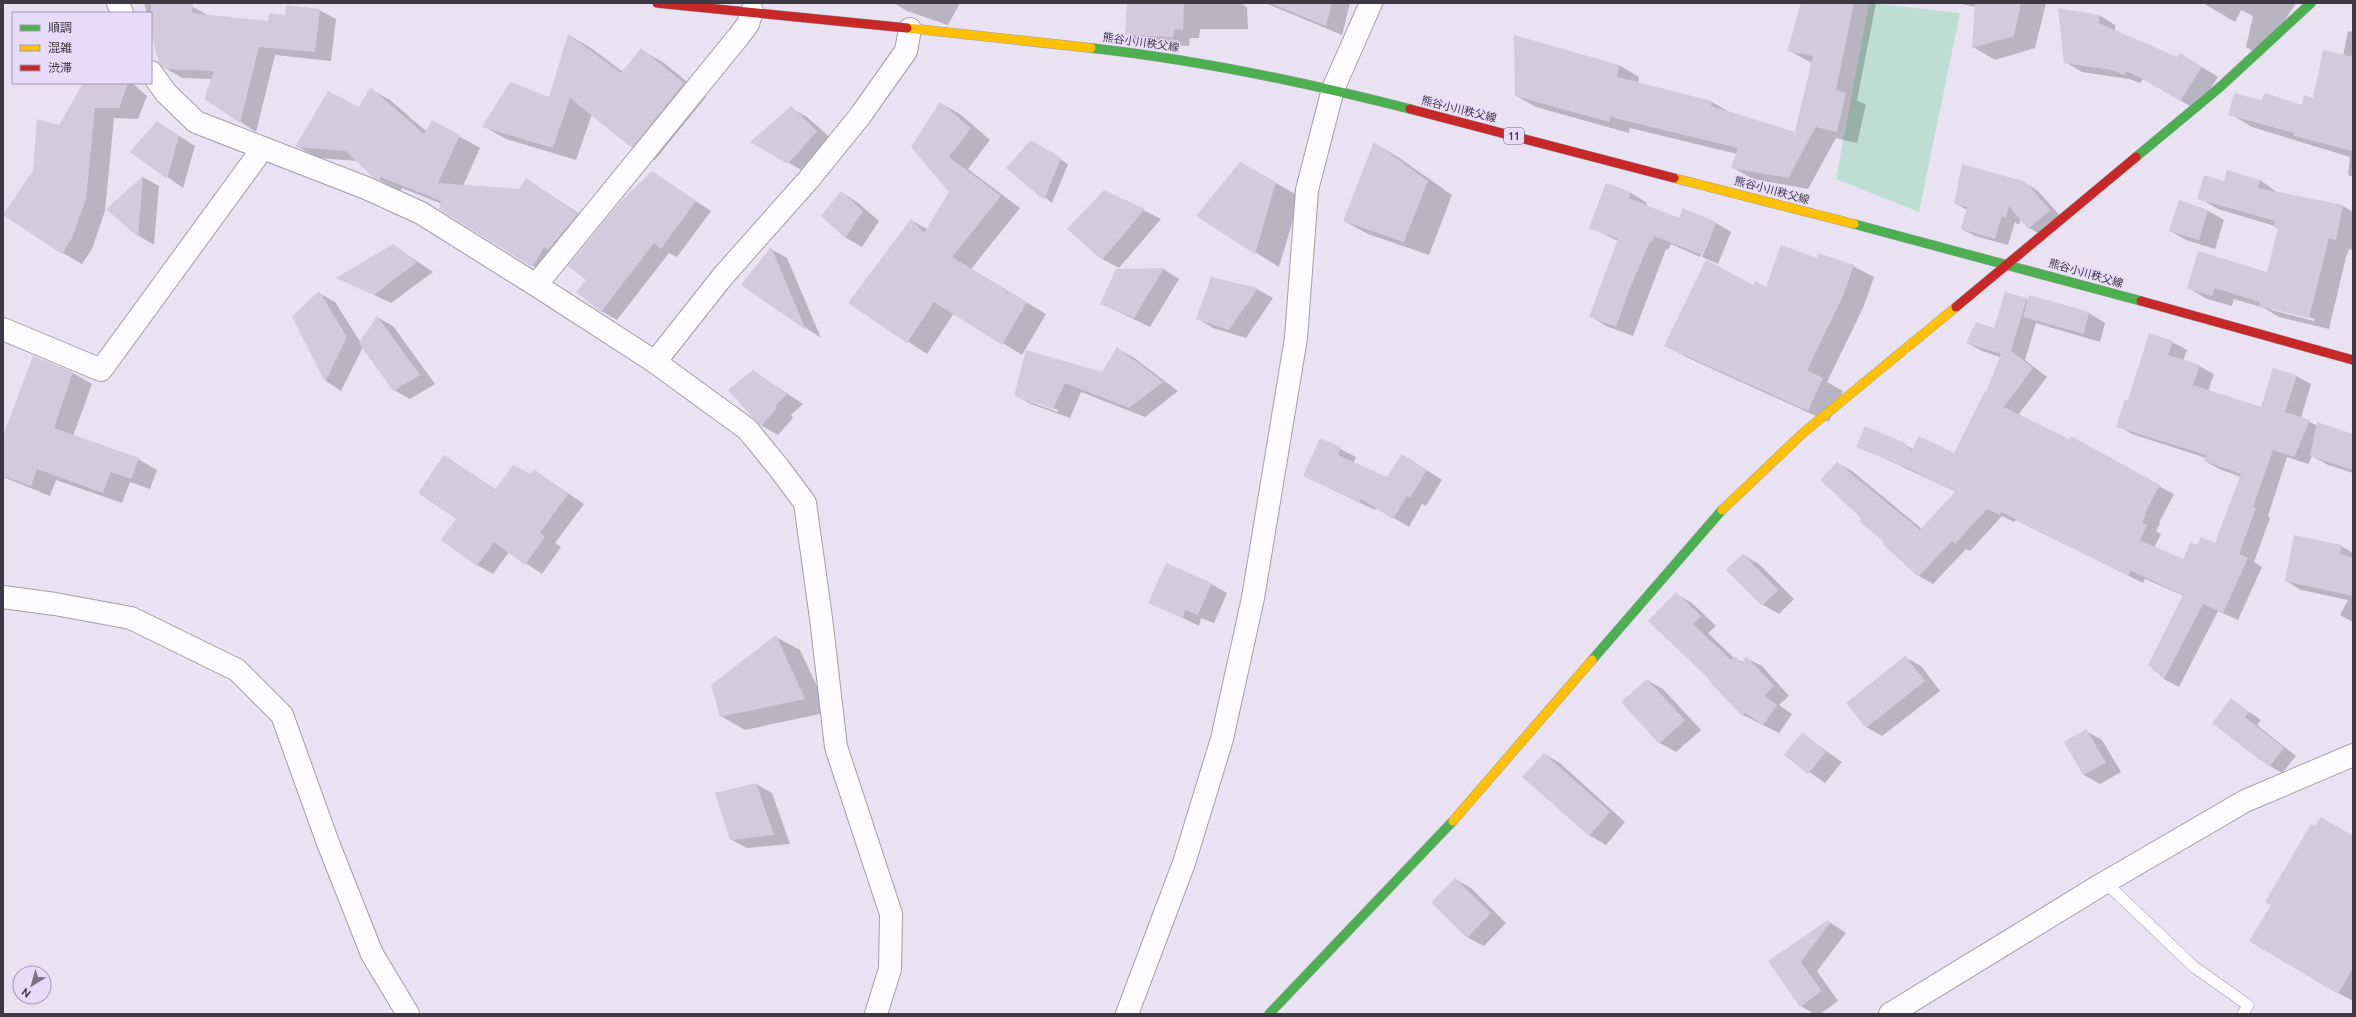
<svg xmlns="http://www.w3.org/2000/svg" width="2356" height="1017" font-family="Ubuntu,'Noto Sans JP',sans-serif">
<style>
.green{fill:#beded3}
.shadow{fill:#0003;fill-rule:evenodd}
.building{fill:#d2cbde}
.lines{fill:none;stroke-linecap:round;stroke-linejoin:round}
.lane-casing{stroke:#a39eab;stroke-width:12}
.street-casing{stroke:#a39eab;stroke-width:24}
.fast-casing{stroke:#a39eab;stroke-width:10}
.slow-casing{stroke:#a39eab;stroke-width:10}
.jam-casing{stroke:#a39eab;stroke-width:10}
.lane{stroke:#fcfbfd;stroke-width:11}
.street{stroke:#fcfbfd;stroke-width:22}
.fast{stroke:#4caf50;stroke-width:9}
.slow{stroke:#ffc107;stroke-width:9}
.jam{stroke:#c62828;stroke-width:9}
.labels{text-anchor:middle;stroke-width:3;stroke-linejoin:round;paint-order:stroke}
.shield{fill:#e7dbfa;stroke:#6f697b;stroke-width:1}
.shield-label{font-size:10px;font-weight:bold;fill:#3c3844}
.street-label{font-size:11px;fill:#3c3844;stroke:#e7dbfa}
</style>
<rect width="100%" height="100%" fill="#e8e2f3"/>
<!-- green -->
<path class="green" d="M 1869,3 L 1960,13 L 1919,212 L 1836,179 Z"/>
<!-- shadow -->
<g class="shadow">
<path d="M 144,3 L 186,3 L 209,16 L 269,22 L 319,10 L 336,19 L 331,61 L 275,55 L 256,132 L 206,99 L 212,79 L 182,78 L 165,68 L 151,29 L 151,13 L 147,13 Z"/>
<path d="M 894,3 L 960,3 L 948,25 L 907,11 Z"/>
<path d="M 1128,3 L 1240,3 L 1247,7 L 1248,29 L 1200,29 L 1199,38 L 1190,38 L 1189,46 L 1142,44 L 1126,34 Z"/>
<path d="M 1265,3 L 1350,3 L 1342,35 Z"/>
<path d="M 1802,3 L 1876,3 L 1857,100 L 1866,105 L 1857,143 L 1836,138 L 1808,189 L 1753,179 L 1733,168 L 1737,154 L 1630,128 L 1629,133 L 1536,107 L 1516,96 L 1619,65 L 1639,77 L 1638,84 L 1712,102 L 1731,113 L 1796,133 L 1812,63 L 1788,50 Z"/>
<path d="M 1956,3 L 2046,3 L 2035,48 L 1995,60 L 1973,47 L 1976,7 Z"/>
<path d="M 2203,3 L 2296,3 L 2262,56 L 2246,47 L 2253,16 L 2241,10 L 2235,22 Z"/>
<path d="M 2099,15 L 2115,25 L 2115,31 L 2178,58 L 2181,54 L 2218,77 L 2197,110 L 2143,79 L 2140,83 L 2129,79 L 2082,72 L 2065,62 Z"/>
<path d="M 2348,31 L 2353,32 L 2353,177 L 2348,175 L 2350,157 L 2252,127 L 2230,114 L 2263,102 L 2302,106 L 2314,99 L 2343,56 Z"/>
<path d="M 569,35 L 591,48 L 623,72 L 642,50 L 664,63 L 706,97 L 655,160 L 632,147 L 592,114 L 576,160 L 506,139 L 483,126 L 550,98 Z"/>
<path d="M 84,83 L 132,83 L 147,96 L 138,119 L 114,118 L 105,211 L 92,249 L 82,264 L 63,253 L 34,170 Z"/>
<path d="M 370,89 L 390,100 L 427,132 L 432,121 L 480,148 L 463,186 L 519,190 L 526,179 L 598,226 L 553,278 L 440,209 L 442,204 L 402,188 L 400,191 L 396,189 L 374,177 L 358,161 L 317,158 L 297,146 L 360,109 Z"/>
<path d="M 940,103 L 960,114 L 990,140 L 968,169 L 1020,208 L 971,269 L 1046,314 L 1022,355 L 954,313 L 927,354 L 849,303 L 911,220 L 927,229 L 951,192 Z"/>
<path d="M 791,108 L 807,117 L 833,140 L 805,172 L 752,142 Z"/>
<path d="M 157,122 L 195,146 L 183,188 L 132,152 Z"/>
<path d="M 1374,143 L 1398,157 L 1452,195 L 1429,255 L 1368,234 L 1344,221 Z"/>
<path d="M 1039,146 L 1068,164 L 1052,203 L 1008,168 Z"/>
<path d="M 652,172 L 711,211 L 677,257 L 669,253 L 617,320 L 601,311 L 587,280 Z"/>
<path d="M 143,177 L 159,186 L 154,245 L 139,236 L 108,209 Z"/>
<path d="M 2260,180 L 2278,193 L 2343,206 L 2353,212 L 2353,250 L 2349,249 L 2346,257 L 2329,329 L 2279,317 L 2264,308 L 2234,299 L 2232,306 L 2207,299 L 2188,288 L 2268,273 L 2279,229 L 2275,226 L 2218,209 L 2199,198 L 2225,182 ZM 2269,308 L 2315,319 L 2314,321 L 2272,310 Z"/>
<path d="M 1276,183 L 1300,197 L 1279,267 L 1197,216 Z"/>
<path d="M 2025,183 L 2038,191 L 2062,218 L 2042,235 L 2029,228 L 2021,218 L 2019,225 L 2015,222 L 2008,245 L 1975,236 L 1962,229 L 1967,210 L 1955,203 Z"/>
<path d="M 1606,184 L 1631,193 L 1647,203 L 1646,206 L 1680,220 L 1684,209 L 1716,223 L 1700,257 L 1671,244 L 1668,250 L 1666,249 L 1633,336 L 1606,326 L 1590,316 L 1618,241 L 1590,227 Z"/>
<path d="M 1104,191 L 1161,219 L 1119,268 L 1102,259 Z"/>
<path d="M 841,192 L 857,202 L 879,221 L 862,247 L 846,238 L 822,216 Z"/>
<path d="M 2179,201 L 2208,211 L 2224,220 L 2215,249 L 2186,240 L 2170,231 Z"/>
<path d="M 1716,223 L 1731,232 L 1718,264 L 1702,257 Z"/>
<path d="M 393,245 L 433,272 L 391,303 L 338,278 Z"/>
<path d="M 771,249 L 787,258 L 821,338 L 743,285 Z"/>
<path d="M 1817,260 L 1853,266 L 1874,277 L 1863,308 L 1827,382 L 1843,391 L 1829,422 L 1686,357 L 1665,345 Z"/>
<path d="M 1163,269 L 1179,279 L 1150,327 L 1102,304 L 1117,270 Z"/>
<path d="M 1211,279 L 1257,289 L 1273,298 L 1246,338 L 1213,328 L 1197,318 Z"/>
<path d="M 319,293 L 335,302 L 361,343 L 377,317 L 393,326 L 435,384 L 410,399 L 394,390 L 363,347 L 341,391 L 326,381 L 294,317 Z"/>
<path d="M 2029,297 L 2089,313 L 2105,323 L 2100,342 L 2036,323 L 2025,360 L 2047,377 L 2018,415 L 2174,494 L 2159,523 L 2160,523 L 2156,531 L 2161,534 L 2154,548 L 2184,561 L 2198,546 L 2216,545 L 2241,477 L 2219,469 L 2205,461 L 2206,458 L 2132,434 L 2118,426 L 2129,401 L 2172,342 L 2187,350 L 2183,361 L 2199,366 L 2214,374 L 2208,391 L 2262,409 L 2296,376 L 2311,384 L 2301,418 L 2318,426 L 2353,435 L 2353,473 L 2328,465 L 2312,456 L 2308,464 L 2287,457 L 2268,516 L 2270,518 L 2254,562 L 2262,567 L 2238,620 L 2218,611 L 2179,687 L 2164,679 L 2149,665 L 2184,596 L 2145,579 L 2143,583 L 2016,520 L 2014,522 L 2002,516 L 1970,551 L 1966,549 L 1933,584 L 1919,576 L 1884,544 L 1886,542 L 1863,518 L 1837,463 L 1852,471 L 1922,529 L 1956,492 L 1858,446 L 1904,444 L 1914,450 L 1954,455 L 1987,393 L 2000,357 L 1982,351 L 1967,343 L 1995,329 L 2026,299 L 2028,300 Z"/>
<path d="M 1117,348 L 1133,357 L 1178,391 L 1145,417 L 1081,392 L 1070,418 L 1031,404 L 1015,395 L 1103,374 ZM 1030,400 L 1058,410 L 1058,412 L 1030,402 Z"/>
<path d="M 753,371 L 803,404 L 791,415 L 793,418 L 778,435 L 762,426 L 730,390 Z"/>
<path d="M 73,373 L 92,384 L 73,436 L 138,459 L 157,470 L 150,489 L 130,482 L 122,503 L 56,480 L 50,496 L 3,477 L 3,439 Z"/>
<path d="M 1320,439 L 1356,457 L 1353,463 L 1388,478 L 1417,464 L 1442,480 L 1426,506 L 1422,504 L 1409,527 L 1376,507 L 1375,510 L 1304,476 Z"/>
<path d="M 445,456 L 496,490 L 531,476 L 535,471 L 584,504 L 555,543 L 561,547 L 542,574 L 509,552 L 493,574 L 477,565 L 457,519 Z"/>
<path d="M 2295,536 L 2341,546 L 2353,553 L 2353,622 L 2340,615 L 2348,600 L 2301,590 L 2286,581 Z"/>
<path d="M 1743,555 L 1759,564 L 1794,599 L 1779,614 L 1763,605 Z"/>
<path d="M 1211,584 L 1227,593 L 1214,623 L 1201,618 L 1199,626 L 1150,602 Z"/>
<path d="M 1676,594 L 1692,603 L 1716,626 L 1708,633 L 1734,658 L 1743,662 L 1746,658 L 1762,666 L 1789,696 L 1779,705 L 1792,714 L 1779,733 L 1743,715 L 1710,681 L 1712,680 Z"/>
<path d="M 776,637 L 800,650 L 829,712 L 745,730 L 721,716 Z"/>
<path d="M 1905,657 L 1921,666 L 1940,691 L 1882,736 L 1866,727 Z"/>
<path d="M 1647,680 L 1663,689 L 1701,730 L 1676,752 L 1660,743 Z"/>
<path d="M 2232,700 L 2261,720 L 2257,725 L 2296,756 L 2282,773 L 2270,766 Z"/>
<path d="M 2086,731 L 2102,740 L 2121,772 L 2100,784 L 2084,775 L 2065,743 Z"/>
<path d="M 1802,734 L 1842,762 L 1825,783 L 1785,755 Z"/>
<path d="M 1545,754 L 1561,764 L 1625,822 L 1606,845 L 1589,835 Z"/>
<path d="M 756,784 L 772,793 L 790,844 L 747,848 L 730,839 Z"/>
<path d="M 2353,836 L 2353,1001 L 2338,993 Z"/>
<path d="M 1455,879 L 1471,888 L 1506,923 L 1484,946 L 1467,937 Z"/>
<path d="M 1828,921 L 1846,933 L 1817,971 L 1838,1001 L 1820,1014 L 1814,1014 L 1801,1006 L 1769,962 Z"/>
</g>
<!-- building -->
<g class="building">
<path d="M 151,3 L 193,3 L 192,13 L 268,21 L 269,13 L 285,15 L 286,5 L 320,9 L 315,52 L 259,47 L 240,123 L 204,99 L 214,71 L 164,69 L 159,63 L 151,33 Z"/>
<path d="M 1127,3 L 1184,3 L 1183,30 L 1174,29 L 1173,37 L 1125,35 Z"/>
<path d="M 1270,3 L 1332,3 L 1326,26 Z"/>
<path d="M 1801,3 L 1854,3 L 1836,90 L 1846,93 L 1837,132 L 1816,127 L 1788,178 L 1731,168 L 1738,148 L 1610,117 L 1609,122 L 1515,96 L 1514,35 L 1619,65 L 1617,77 L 1712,101 L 1711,106 L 1795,132 L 1813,56 L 1787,51 Z"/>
<path d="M 1975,3 L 2021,3 L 2014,36 L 1972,48 Z"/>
<path d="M 2058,8 L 2100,15 L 2099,23 L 2177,57 L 2180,53 L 2202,67 L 2180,101 L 2147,81 L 2126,71 L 2124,75 L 2112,70 L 2064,63 Z"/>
<path d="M 568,34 L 621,73 L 641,48 L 684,83 L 632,148 L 570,98 L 553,148 L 482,127 L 510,82 L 549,97 Z"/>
<path d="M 2323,50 L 2353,57 L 2353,151 L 2294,136 L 2294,133 L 2228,115 L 2234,93 L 2262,100 L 2265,93 L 2302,105 L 2304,95 L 2313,98 Z"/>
<path d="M 83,83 L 128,83 L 119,108 L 95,108 L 86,199 L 72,238 L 62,254 L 3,215 L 33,170 L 37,119 L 59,125 Z"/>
<path d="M 370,87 L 424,134 L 432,120 L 460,135 L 438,183 L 519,189 L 526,178 L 578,214 L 548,250 L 544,247 L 532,267 L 439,209 L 441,201 L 381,177 L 379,180 L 374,178 L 346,151 L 295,147 L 328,91 L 359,107 Z"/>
<path d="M 940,102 L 971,128 L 949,157 L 1001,196 L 952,257 L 1007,290 L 1005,295 L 1009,291 L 1027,302 L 1002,345 L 934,302 L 907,343 L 848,303 L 911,219 L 924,233 L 949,192 L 911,147 Z"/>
<path d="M 791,106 L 817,131 L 788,164 L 750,142 Z"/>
<path d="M 157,121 L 179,136 L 167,179 L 130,152 Z"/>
<path d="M 1031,140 L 1061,158 L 1044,200 L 1006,168 Z"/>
<path d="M 1374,142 L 1428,181 L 1404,242 L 1343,221 Z"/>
<path d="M 1240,162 L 1276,182 L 1255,254 L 1196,216 Z"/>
<path d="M 1962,164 L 2026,182 L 2050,210 L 2028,229 L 2009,206 L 2006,218 L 2002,216 L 1995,239 L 1961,229 L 1967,207 L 1954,204 Z"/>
<path d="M 2227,170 L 2260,180 L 2258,188 L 2343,205 L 2336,240 L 2329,238 L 2309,318 L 2259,306 L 2260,302 L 2215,288 L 2212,296 L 2187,289 L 2198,251 L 2267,272 L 2278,228 L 2274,228 L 2275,221 L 2197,199 L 2204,175 L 2224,181 Z"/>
<path d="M 652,171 L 696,201 L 661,249 L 654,243 L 601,312 L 576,292 L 586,280 L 568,266 L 621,201 Z"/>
<path d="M 143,176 L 138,237 L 106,209 Z"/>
<path d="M 1606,183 L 1631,192 L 1629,198 L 1679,218 L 1683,208 L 1716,222 L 1702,255 L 1654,236 L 1652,242 L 1650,241 L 1628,293 L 1616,327 L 1589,317 L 1618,239 L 1589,228 Z"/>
<path d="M 1104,190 L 1145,209 L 1102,260 L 1067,229 Z"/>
<path d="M 841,191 L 863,211 L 845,238 L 821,216 Z"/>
<path d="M 2179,200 L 2208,210 L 2199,240 L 2169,231 Z"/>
<path d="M 393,244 L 417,262 L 374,295 L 336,278 Z"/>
<path d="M 1781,245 L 1817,258 L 1818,253 L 1854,265 L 1843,296 L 1807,370 L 1823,378 L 1808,411 L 1664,346 L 1706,260 L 1754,285 L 1755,281 L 1766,287 Z"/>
<path d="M 771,247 L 806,330 L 741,285 Z"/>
<path d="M 1164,268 L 1134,318 L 1100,304 L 1116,269 Z"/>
<path d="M 1211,277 L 1258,288 L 1229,330 L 1196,319 Z"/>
<path d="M 319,291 L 347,337 L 325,382 L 292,317 Z"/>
<path d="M 2005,292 L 2027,298 L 2011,351 L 2033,368 L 2004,407 L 2069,439 L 2071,436 L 2160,485 L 2145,513 L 2146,514 L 2142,522 L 2147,525 L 2140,540 L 2183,559 L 2191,542 L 2197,545 L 2201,537 L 2215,543 L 2241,474 L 2204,461 L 2206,455 L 2116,427 L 2125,399 L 2128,400 L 2149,333 L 2173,341 L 2168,355 L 2200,365 L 2193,385 L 2261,407 L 2273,368 L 2297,375 L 2285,412 L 2310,420 L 2294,457 L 2273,450 L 2253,507 L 2256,508 L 2239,554 L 2248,558 L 2223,613 L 2203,604 L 2164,679 L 2148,665 L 2183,595 L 2131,571 L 2128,576 L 2001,512 L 2000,515 L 1987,509 L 1955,544 L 1952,541 L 1918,577 L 1883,544 L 1884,542 L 1859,521 L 1861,518 L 1820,480 L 1837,462 L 1920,530 L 1955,492 L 1910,469 L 1856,447 L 1865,426 L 1905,443 L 1911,452 L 1919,436 L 1954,453 L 1985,391 L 1986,392 L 2001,354 L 1966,343 L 1976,322 L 1994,328 Z"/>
<path d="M 2029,295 L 2089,312 L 2084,334 L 2023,317 Z"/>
<path d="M 377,316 L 420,375 L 393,391 L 359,343 Z"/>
<path d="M 1117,347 L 1163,382 L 1129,408 L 1065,383 L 1053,409 L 1014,396 L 1026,350 L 1102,372 Z"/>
<path d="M 33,356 L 73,372 L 54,428 L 139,458 L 131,479 L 111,472 L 103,493 L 37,469 L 31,486 L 3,476 L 3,436 Z"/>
<path d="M 753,370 L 787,394 L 775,406 L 777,408 L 761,427 L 728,390 Z"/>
<path d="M 2317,422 L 2353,434 L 2353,470 L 2310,456 Z"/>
<path d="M 1320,438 L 1341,447 L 1338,455 L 1387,477 L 1402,454 L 1427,470 L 1410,498 L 1407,496 L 1393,519 L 1361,499 L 1360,502 L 1303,476 Z"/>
<path d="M 444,455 L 495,490 L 513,465 L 531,474 L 534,469 L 568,494 L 540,533 L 545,537 L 525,565 L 494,542 L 477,566 L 441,540 L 456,519 L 418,493 Z"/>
<path d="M 2294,535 L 2341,545 L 2340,554 L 2353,558 L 2353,596 L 2285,581 Z"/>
<path d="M 1743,554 L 1778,590 L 1762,606 L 1726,570 Z"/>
<path d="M 1166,563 L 1212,583 L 1198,615 L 1185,610 L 1183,618 L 1148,603 Z"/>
<path d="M 1676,592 L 1701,616 L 1693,624 L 1731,660 L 1735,656 L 1742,663 L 1746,656 L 1774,686 L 1764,696 L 1777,705 L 1763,725 L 1745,713 L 1742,716 L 1709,681 L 1710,680 L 1648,621 Z"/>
<path d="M 776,635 L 805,699 L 720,717 L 711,685 Z"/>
<path d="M 1905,656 L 1925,681 L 1866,728 L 1846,703 Z"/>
<path d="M 1647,679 L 1685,720 L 1659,744 L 1621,702 Z"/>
<path d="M 2231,698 L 2249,712 L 2245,717 L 2284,748 L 2269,767 L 2212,723 Z"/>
<path d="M 2086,729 L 2106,763 L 2083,775 L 2064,742 Z"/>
<path d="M 1802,732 L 1826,752 L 1808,774 L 1784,755 Z"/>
<path d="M 1544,753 L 1610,812 L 1589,836 L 1522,777 Z"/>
<path d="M 756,783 L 774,835 L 730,840 L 715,793 Z"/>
<path d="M 2321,817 L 2353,836 L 2353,968 L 2338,994 L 2249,941 L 2271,905 L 2265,902 L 2311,824 L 2315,826 Z"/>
<path d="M 1455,878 L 1491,913 L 1467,938 L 1431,902 Z"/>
<path d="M 1828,920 L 1830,923 L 1801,962 L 1822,991 L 1800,1007 L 1768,961 Z"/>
</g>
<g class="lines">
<defs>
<path id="lane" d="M 2105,882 L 2194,967 L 2248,1005 L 2243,1014"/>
<g id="street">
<path d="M 118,3 L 122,13"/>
<path d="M 151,72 L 166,93 L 196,122 L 366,188 L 421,213 L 536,285 L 655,362 L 747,429 L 779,468 L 805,503 L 821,618 L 836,747 L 891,914 L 890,969 L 876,1014"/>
<path d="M 536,285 L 739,36 L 748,24 L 752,11"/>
<path d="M 3,329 L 101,370 L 263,148"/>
<path d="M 655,362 L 723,276 L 809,179 L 860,116 L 906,51 L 910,29"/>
<path d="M 3,597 L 55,604 L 131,618 L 237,670 L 282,715 L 328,843 L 372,954 L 408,1014"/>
<path d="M 1127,1014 L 1184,863 L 1222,739 L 1253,598 L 1296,338 L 1307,190 L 1333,89 L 1371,3"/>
<path d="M 1890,1014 L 2099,886 L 2245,801 L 2353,755"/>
</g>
<g id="fast">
<path d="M 1091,48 C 1199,60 1305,82 1410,109"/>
<path d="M 2136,157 L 2219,88 L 2311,3"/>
<path d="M 1854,224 L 2141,301"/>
<path d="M 1592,660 L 1722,510"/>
<path d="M 1269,1014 L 1453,821"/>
</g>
<g id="slow">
<path d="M 907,28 L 1091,48"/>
<path d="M 1674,178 L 1854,224"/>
<path d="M 1722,510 L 1803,433 L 1956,307"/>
<path d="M 1453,821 L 1592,660"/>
</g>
<g id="jam">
<path d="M 657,3 L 907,28"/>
<path d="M 1410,109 L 1674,178"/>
<path d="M 2141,301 L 2353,360"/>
<path d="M 1956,307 L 2136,157"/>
</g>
</defs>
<!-- lane casing -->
<use href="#lane" class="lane-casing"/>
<!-- street casing -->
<use href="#street" class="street-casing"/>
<!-- fast casing -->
<use href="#fast" class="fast-casing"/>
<!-- slow casing -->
<use href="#slow" class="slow-casing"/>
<!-- jam casing -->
<use href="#jam" class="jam-casing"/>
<!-- lane -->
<use href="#lane" class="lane"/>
<!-- street -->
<use href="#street" class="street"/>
<!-- fast -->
<use href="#fast" class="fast"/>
<!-- slow -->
<use href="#slow" class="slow"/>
<!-- jam -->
<use href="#jam" class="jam"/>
</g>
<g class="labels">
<!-- shield labels -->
<rect class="shield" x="1504" y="128" width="20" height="16" rx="3"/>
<g class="shield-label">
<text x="1514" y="140">11</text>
</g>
<!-- street labels -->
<g class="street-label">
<text transform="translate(1141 42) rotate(8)" y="4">熊谷小川秩父線</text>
<text transform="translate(1459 109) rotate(14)" y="4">熊谷小川秩父線</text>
<text transform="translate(1772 190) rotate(15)" y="4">熊谷小川秩父線</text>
<text transform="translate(2086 273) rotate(16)" y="4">熊谷小川秩父線</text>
</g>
</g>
<!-- border -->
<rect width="2356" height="1017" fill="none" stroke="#3c3844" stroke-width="8"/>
<!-- legend -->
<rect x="12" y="12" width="140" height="72" fill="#e7dbfa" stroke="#a39ab1"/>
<rect x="20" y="25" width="20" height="6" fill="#4caf50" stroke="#a39ab1"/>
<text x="48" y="32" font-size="12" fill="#3c3844">順調</text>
<rect x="20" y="45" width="20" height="6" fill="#ffc107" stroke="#a39ab1"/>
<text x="48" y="52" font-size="12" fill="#3c3844">混雑</text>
<rect x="20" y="65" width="20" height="6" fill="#c62828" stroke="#a39ab1"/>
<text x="48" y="72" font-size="12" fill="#3c3844">渋滞</text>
<!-- north arrow -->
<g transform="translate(32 985) rotate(217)"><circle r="19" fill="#e7dbfa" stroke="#a39ab1"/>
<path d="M0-3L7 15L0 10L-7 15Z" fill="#787481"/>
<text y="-6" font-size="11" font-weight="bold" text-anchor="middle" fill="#3c3844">N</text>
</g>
</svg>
